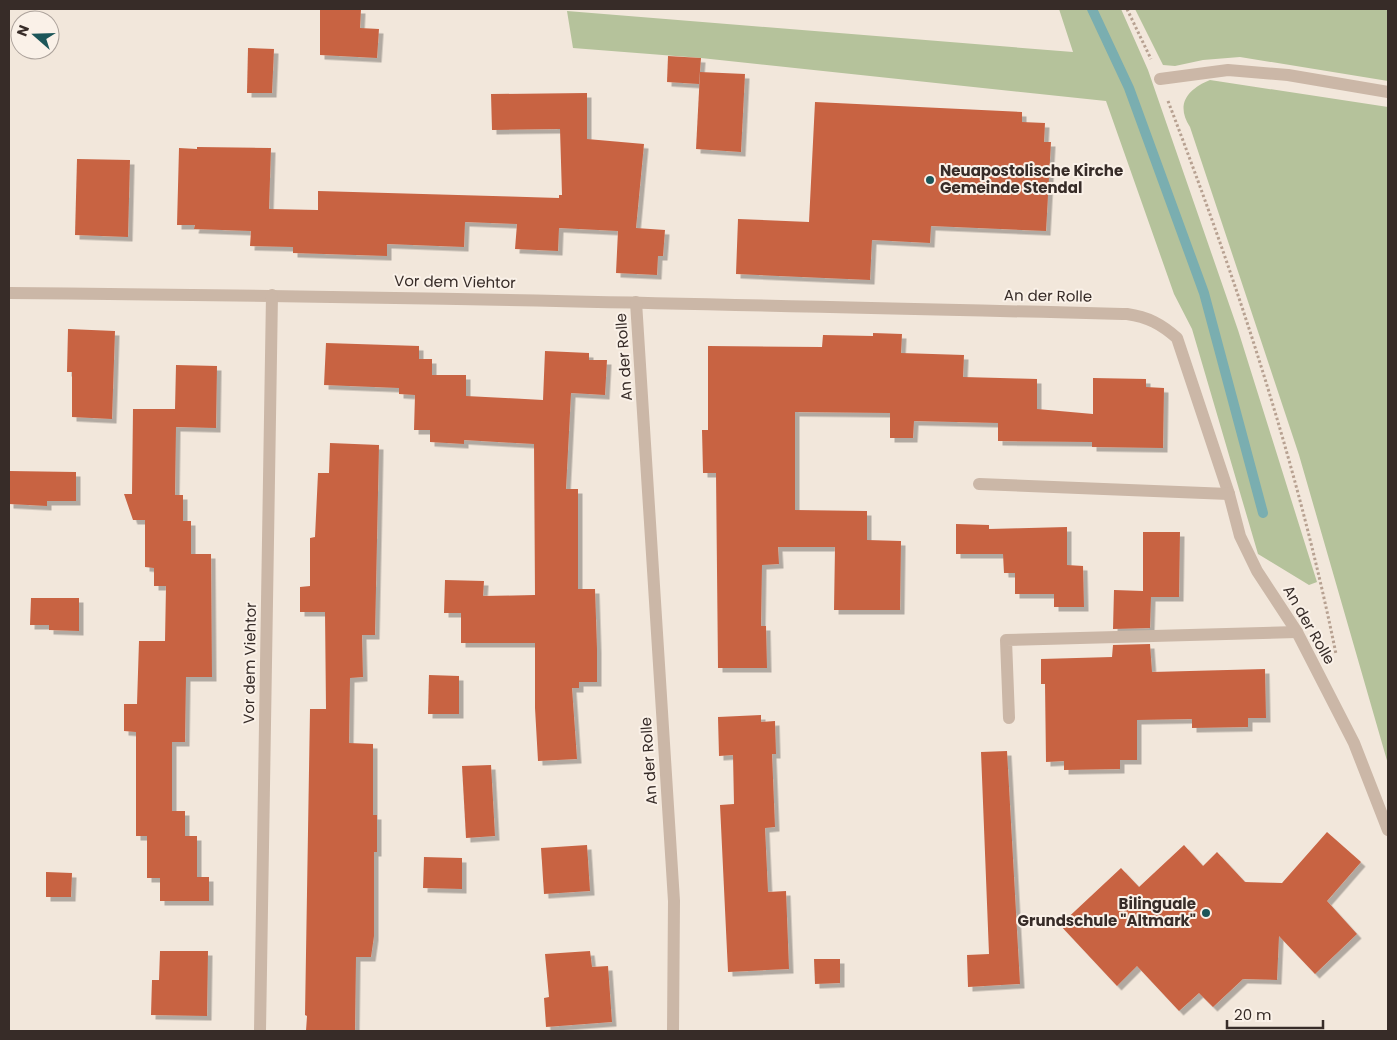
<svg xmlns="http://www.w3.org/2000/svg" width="1397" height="1040" font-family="Poppins,sans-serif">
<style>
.green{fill:#b5c29b}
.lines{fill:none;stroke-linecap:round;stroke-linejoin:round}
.stream{stroke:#7aaeb0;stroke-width:10}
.building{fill:#c86343;filter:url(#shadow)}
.path{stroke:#b7a191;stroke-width:3;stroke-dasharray:2.5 2.5;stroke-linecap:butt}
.lane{stroke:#cbb7a7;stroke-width:12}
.street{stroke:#cbb7a7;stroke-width:12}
.poi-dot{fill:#1c5659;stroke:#faf1e8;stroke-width:2}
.labels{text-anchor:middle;stroke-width:4;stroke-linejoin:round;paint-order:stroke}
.poi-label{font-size:15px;font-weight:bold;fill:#372c28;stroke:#faf1e8;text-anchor:start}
.street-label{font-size:15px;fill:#372c28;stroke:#faf1e8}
</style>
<defs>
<filter id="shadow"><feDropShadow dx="4.5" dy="4.5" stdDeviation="0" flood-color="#0004"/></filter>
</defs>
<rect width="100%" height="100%" fill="#f2e7db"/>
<!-- green -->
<g class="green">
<path d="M 1059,9 L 1121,9 L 1148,70 L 1238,330 L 1317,582 L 1309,585 L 1258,554 L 1192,329 L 1174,294 L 1106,101 L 701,58 L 573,48 L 567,11 L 1073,52 Z"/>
<path d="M 1135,9 L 1388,9 L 1388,81 L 1240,57 L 1203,60 L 1175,66 L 1163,65 Z"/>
<path d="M 1210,80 L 1388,107 L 1388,764 L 1299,455 L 1190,127 C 1175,104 1188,89 1210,80 Z"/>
</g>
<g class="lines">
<!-- stream -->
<path class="stream" d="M 1092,9 L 1129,88 L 1204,293 L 1263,513"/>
</g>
<!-- building -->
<g class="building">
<path d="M 320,9 L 361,9 L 360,28 L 379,29 L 377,58 L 320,55 Z"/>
<path d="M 248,48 L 274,49 L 272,93 L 247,93 Z"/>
<path d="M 668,56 L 701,58 L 699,84 L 667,82 Z"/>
<path d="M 700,72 L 745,74 L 741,152 L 696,149 Z"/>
<path d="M 587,93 L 587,139 L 644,144 L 636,228 L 665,230 L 663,256 L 658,256 L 657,275 L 616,273 L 618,231 L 559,228 L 558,251 L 515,249 L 517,224 L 465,222 L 464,247 L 387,244 L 387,256 L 293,253 L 293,247 L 250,246 L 251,231 L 194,229 L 195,225 L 177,225 L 179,148 L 197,149 L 197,147 L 271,148 L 269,209 L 318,210 L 318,191 L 559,198 L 559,195 L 562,195 L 560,129 L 492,130 L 491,94 Z"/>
<path d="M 815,102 L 1022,112 L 1022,122 L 1045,123 L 1044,142 L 1051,142 L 1046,231 L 931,226 L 930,243 L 872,240 L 870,280 L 736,274 L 738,219 L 809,222 Z"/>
<path d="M 77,159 L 130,160 L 128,237 L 75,235 Z"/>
<path d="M 68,329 L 115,331 L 112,419 L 72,417 L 72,372 L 67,372 Z"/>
<path d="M 873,333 L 902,334 L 901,353 L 964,355 L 963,377 L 1037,379 L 1037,409 L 1093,414 L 1093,378 L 1146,379 L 1146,387 L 1164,388 L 1163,448 L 1092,447 L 1092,442 L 998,441 L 998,423 L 914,421 L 913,438 L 890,438 L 890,413 L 795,412 L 795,510 L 867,511 L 867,540 L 901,541 L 900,610 L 834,610 L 835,547 L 778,547 L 779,564 L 762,565 L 761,626 L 766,626 L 767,668 L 718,668 L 716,473 L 703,473 L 702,430 L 708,430 L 708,346 L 822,347 L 823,335 L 873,336 Z"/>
<path d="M 326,343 L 419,346 L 419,359 L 432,359 L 432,375 L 466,375 L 466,396 L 543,400 L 545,351 L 589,353 L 589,360 L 607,360 L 605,395 L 571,393 L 566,489 L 578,489 L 578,589 L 595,589 L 597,649 L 597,682 L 579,682 L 579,688 L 572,688 L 577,759 L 538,761 L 535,708 L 535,643 L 461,643 L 461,613 L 444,613 L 445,580 L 484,581 L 483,596 L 535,595 L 534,444 L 464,440 L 464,444 L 430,442 L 430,430 L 414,430 L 415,395 L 399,394 L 399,388 L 324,385 Z"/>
<path d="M 176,365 L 217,366 L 216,428 L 176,427 L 175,495 L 183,495 L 183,521 L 191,521 L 191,554 L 211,554 L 212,677 L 186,677 L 185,742 L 172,742 L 172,811 L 185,811 L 185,836 L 197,836 L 197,877 L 209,877 L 209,901 L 160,901 L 160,878 L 147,878 L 147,836 L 136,836 L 136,732 L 124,731 L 124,704 L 137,704 L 139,641 L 165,641 L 166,586 L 154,586 L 154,568 L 145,567 L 145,520 L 133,520 L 124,494 L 132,494 L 133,409 L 175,409 Z"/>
<path d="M 330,443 L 379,445 L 375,635 L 362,635 L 363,677 L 350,678 L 349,743 L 373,744 L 373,815 L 377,815 L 377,852 L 374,852 L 374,936 L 371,957 L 356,957 L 355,1031 L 306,1031 L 307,1016 L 305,1015 L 310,709 L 326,709 L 325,612 L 300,612 L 300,587 L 310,586 L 310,538 L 315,537 L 318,473 L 329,473 Z"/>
<path d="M 9,471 L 76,472 L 76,501 L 47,501 L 47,506 L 9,504 Z"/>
<path d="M 956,524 L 989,525 L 989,529 L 1067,527 L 1067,565 L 1083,566 L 1084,607 L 1054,607 L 1054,594 L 1015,594 L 1015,573 L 1004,573 L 1003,554 L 956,554 Z"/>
<path d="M 1143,532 L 1180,532 L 1179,597 L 1151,597 L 1150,628 L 1113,629 L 1114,590 L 1143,591 Z"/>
<path d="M 31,598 L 79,598 L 79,631 L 49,630 L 49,625 L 30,625 Z"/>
<path d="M 1150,644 L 1152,672 L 1265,669 L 1266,718 L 1248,718 L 1248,727 L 1192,728 L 1192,719 L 1137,720 L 1137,760 L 1120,760 L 1120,769 L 1064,770 L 1064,761 L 1046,762 L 1045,684 L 1041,684 L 1041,659 L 1112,657 L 1113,645 Z"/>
<path d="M 429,675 L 459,676 L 459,714 L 428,714 Z"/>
<path d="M 761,715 L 761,722 L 775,721 L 776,754 L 772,754 L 775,827 L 765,828 L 768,892 L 786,891 L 789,969 L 728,972 L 720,805 L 734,804 L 733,755 L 719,756 L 718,717 Z"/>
<path d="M 1007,751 L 1020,984 L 968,987 L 967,955 L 989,954 L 981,752 Z"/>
<path d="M 491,765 L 495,836 L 466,838 L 462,766 Z"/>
<path d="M 1327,832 L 1361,862 L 1327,901 L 1357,934 L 1315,974 L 1279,936 L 1277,980 L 1243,979 L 1213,1007 L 1199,993 L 1179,1011 L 1137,966 L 1117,986 L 1060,925 L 1121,868 L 1139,887 L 1184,845 L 1203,866 L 1217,852 L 1245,882 L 1282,883 Z"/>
<path d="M 587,845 L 590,891 L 544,894 L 541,848 Z"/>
<path d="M 424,857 L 462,858 L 462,889 L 423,888 Z"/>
<path d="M 46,872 L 72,873 L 71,897 L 46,897 Z"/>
<path d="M 160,951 L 208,951 L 207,1016 L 151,1015 L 152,980 L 159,980 Z"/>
<path d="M 590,951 L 592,967 L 608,966 L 612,1022 L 546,1027 L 544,998 L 549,997 L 545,954 Z"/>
<path d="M 814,959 L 840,959 L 840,983 L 815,984 Z"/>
</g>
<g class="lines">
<!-- path -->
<g class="path">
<path d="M 1127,9 L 1151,59"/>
<path d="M 1168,101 C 1237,281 1298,466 1336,654"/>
</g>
<!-- lane -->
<g class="lane">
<path d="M 1160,79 L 1228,70 L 1288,75 L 1388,92"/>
<path d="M 1009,718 L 1006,640 L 1297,632"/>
</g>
<!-- street -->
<g class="street">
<path d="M 9,293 C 382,296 754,305 1127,314 C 1148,317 1161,324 1177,338 L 1229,494 L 1240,536 L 1257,571 L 1297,632 L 1354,743 L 1388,830"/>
<path d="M 636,302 L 674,901 L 673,1031"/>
<path d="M 979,484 L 1229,494"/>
<path d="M 260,1031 L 272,295"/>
</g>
</g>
<!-- markers -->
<g class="poi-dot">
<circle cx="930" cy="180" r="5"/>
<circle cx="1206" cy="913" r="5"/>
</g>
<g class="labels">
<!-- poi labels -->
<g class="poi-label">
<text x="940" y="176">Neuapostolische Kirche<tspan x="940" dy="17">Gemeinde Stendal</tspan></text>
<text x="1196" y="909" text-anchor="end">Bilinguale<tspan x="1196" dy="17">Grundschule "Altmark"</tspan></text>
</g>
<!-- street labels -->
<g class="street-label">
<text transform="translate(455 282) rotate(1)" y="5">Vor dem Viehtor</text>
<text transform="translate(1048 296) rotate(1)" y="5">An der Rolle</text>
<text transform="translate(624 357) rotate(-94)" y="5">An der Rolle</text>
<text transform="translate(1309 625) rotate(60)" y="5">An der Rolle</text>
<text transform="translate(250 663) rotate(-89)" y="5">Vor dem Viehtor</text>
<text transform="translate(649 761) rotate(-94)" y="5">An der Rolle</text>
</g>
</g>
<!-- border -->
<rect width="1397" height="1040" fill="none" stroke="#372c28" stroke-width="20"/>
<!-- north arrow -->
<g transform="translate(35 35) rotate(290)"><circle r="24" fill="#faf1e8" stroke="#aca29b"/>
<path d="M0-4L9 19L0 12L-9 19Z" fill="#1c5659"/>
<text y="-8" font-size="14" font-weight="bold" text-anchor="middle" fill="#372c28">N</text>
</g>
<!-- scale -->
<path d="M1227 1020v8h96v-8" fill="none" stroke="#372c28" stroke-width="2.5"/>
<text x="1234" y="1020" font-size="15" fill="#372c28" stroke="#faf1e8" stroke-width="4" paint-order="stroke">20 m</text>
</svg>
